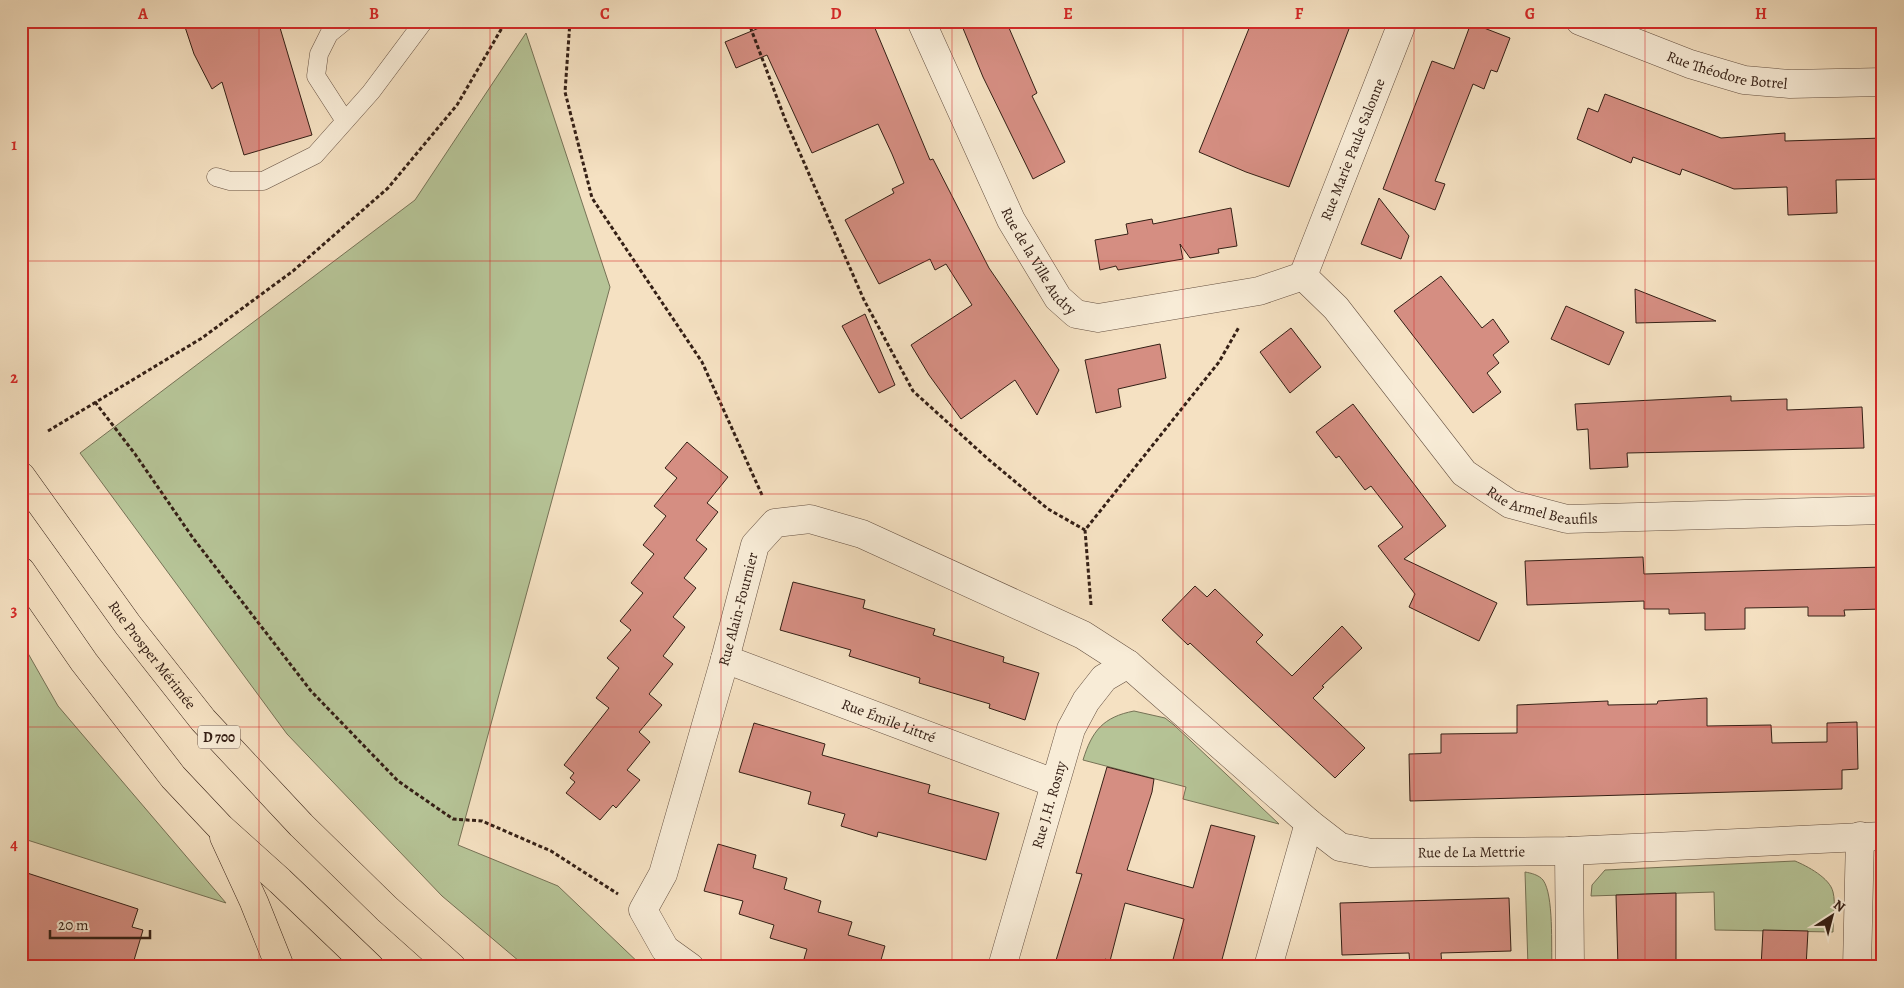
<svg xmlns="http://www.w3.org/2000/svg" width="1904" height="988" font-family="Alegreya,serif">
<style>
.green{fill:#b6c497;stroke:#767256}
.building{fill:#d58e82;stroke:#352016}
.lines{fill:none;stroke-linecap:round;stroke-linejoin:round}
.lane-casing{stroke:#655041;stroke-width:19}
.street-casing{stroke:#655041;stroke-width:29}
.primary-casing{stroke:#352016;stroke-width:29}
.path{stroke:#352016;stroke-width:3;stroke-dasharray:4 2.5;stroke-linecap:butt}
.lane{stroke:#f8ecd7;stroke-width:18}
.street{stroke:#f8ecd7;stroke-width:28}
.primary{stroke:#f5e1c2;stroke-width:28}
.grid{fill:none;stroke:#d62828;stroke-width:1;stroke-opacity:0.55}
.labels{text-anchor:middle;stroke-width:4.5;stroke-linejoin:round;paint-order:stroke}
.shield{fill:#f8ecd7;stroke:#705d50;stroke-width:1}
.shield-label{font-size:14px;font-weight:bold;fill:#352016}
.street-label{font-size:15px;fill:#352016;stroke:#f8ecd7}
.neatline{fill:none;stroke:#d62828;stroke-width:2}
.grid-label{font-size:16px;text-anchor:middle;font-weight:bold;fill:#d62828}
</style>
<rect width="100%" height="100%" fill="#f5e1c2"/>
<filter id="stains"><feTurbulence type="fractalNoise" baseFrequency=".004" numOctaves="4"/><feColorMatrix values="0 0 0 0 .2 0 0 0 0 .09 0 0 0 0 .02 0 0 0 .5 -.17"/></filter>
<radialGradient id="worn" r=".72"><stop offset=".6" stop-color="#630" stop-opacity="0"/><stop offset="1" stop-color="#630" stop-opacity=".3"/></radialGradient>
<!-- green -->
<g class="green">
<path d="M 526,33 L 610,287 L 458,845 L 558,886 L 643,967 L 526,967 L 442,896 L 287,734 L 80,453 L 415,200 Z"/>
<path d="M 21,641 L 58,706 L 226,903 L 21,838 Z"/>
<path d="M 1134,711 L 1165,718 L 1174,725 L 1279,824 L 1183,799 L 1186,787 L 1083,760 C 1092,731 1103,717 1134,711 Z"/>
<path d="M 1795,861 C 1807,866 1830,878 1833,892 C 1836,904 1833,919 1833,932 L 1715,930 L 1714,892 L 1591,896 L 1592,885 L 1605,870 Z"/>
<path d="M 1525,872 C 1531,873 1539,875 1543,880 C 1554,895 1551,947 1552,967 L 1528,967 Z"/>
</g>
<!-- building -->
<g class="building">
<path d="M 183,21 L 278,21 L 312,135 L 244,155 L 222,82 L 212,89 L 194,54 Z"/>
<path d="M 756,21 L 872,21 L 930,160 L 933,159 L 989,268 L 1059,370 L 1037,415 L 1015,380 L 961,419 L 929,375 L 911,345 L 972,305 L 946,264 L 935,270 L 930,259 L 879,284 L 845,220 L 894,193 L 892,189 L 904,183 L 892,154 L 878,124 L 812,153 L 767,55 L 736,68 L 725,42 L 759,28 Z"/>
<path d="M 960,21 L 1006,21 L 1037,93 L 1032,96 L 1065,162 L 1033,179 L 983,77 Z"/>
<path d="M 1252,21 L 1352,21 L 1289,187 L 1246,172 L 1199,152 Z"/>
<path d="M 1471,23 L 1510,38 L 1497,72 L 1491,70 L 1484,89 L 1473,84 L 1435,181 L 1445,184 L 1435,210 L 1383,189 L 1432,61 L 1454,69 Z"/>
<path d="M 1605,94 L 1721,138 L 1785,133 L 1785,141 L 1883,138 L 1883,179 L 1836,180 L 1837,213 L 1788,215 L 1787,187 L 1734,189 L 1682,169 L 1680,175 L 1633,157 L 1631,163 L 1577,139 L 1588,108 L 1598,112 Z"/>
<path d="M 1379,198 L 1409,236 L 1401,259 L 1361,244 Z"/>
<path d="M 1231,208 L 1237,246 L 1218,249 L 1219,253 L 1190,258 L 1180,244 L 1183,259 L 1118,270 L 1116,266 L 1100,270 L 1095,240 L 1128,234 L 1126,224 L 1152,219 L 1153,224 Z"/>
<path d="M 1441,276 L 1482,328 L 1493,319 L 1509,342 L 1493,355 L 1499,363 L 1487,373 L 1501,392 L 1473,413 L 1394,311 Z"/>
<path d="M 1635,289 L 1716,321 L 1636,323 Z"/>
<path d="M 1566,306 L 1624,332 L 1609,365 L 1551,339 Z"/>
<path d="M 865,314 L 895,385 L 879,393 L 842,326 Z"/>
<path d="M 1291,328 L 1321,367 L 1290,393 L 1260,352 Z"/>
<path d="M 1160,344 L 1166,378 L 1118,389 L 1121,407 L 1096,413 L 1085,360 Z"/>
<path d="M 1731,396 L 1731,401 L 1787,399 L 1787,410 L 1862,407 L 1864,448 L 1627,453 L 1628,467 L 1590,469 L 1588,429 L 1577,430 L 1575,404 Z"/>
<path d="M 1353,404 L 1446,526 L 1404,559 L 1497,603 L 1479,641 L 1409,607 L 1415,594 L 1378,546 L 1403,527 L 1371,486 L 1365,490 L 1339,456 L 1336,458 L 1316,432 Z"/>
<path d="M 687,442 L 728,477 L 707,503 L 718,512 L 696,540 L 707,549 L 684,578 L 696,588 L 673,617 L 685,627 L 663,656 L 673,664 L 649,694 L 662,705 L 639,732 L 650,742 L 627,770 L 640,780 L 616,808 L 613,805 L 600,820 L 566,793 L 575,782 L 570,778 L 574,773 L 564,765 L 609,708 L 596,698 L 619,668 L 607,658 L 631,630 L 620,621 L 643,593 L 631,583 L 654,554 L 643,545 L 666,516 L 654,506 L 677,478 L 665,468 Z"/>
<path d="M 1643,557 L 1644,574 L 1883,567 L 1883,609 L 1844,610 L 1845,616 L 1808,616 L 1808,607 L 1745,608 L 1745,629 L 1705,630 L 1705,613 L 1669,614 L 1669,609 L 1644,609 L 1644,601 L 1527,605 L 1525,561 Z"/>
<path d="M 793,582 L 865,600 L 863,608 L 935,629 L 933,635 L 1004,657 L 1003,662 L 1039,673 L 1025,720 L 989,708 L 990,704 L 919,683 L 920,678 L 849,656 L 851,650 L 780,630 Z"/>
<path d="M 1195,586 L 1207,597 L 1215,589 L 1263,635 L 1256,642 L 1292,676 L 1342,626 L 1362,648 L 1322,686 L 1324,687 L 1313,698 L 1365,748 L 1335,778 L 1190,643 L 1188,645 L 1162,620 Z"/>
<path d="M 1707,698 L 1707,726 L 1771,725 L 1772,743 L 1827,742 L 1827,723 L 1857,722 L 1858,769 L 1842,770 L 1842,789 L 1410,801 L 1409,754 L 1441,753 L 1441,734 L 1517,733 L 1517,705 L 1608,701 L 1608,705 L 1657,704 L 1658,701 Z"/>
<path d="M 754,723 L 825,744 L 822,755 L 930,785 L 928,793 L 999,813 L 986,860 L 878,832 L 877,837 L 841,826 L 845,814 L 808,804 L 811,792 L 739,772 Z"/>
<path d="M 1107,767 L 1154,779 L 1152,792 L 1127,870 L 1193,888 L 1211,825 L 1255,836 L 1220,967 L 1171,967 L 1184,919 L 1125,903 L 1110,961 L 1105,959 L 1103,967 L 1054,967 L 1082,874 L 1076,873 Z"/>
<path d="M 718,844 L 756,855 L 753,868 L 787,878 L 784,889 L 821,901 L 818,912 L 852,922 L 848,935 L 885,946 L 879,967 L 827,967 L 804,959 L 807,949 L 770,938 L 774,925 L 739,914 L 743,901 L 704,891 Z"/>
<path d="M 21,871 L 138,909 L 132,927 L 143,930 L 132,967 L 21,967 Z"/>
<path d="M 1676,893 L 1676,967 L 1618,967 L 1616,895 Z"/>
<path d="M 1509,898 L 1511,951 L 1441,953 L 1442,967 L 1410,967 L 1409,953 L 1342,955 L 1340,903 Z"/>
<path d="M 1763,930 L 1808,931 L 1806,967 L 1761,967 Z"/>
</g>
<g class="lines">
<defs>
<g id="lane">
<path d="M 345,121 L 316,76 L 319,54 L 329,34 L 345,21"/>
<path d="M 216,177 L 230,181 L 263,181 L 315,155 L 371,92 L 424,21"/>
</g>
<g id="street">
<path id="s1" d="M 921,21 L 1011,220 L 1058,298 L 1076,314 L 1098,318 L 1259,291 L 1303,276"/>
<path id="s2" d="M 1580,21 L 1690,64 L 1744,80 L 1790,84 L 1883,82"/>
<path id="s3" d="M 1303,276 L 1336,308 L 1464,473 L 1510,504 L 1567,519 L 1883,510"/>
<path id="s4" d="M 1303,276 L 1403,21"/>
<path id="s5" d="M 725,659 L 1054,783"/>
<path d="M 1569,851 L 1570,967"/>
<path id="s6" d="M 690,967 L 665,949 L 643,910 L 663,874 L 725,659 L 755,545 L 775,523 L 810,519 L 862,534 L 1083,635 L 1128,664 L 1309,823 L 1340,847 L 1371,853 L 1569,851 L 1883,836"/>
<path id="s7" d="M 1002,967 L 1071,729 L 1086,701 L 1104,678 L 1128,664"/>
<path d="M 1268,967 L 1309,823"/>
<path d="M 1857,967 L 1860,836"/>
</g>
<g id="primary">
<path id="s8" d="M 21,476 L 128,625 L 203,720 L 301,825 L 387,909 L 452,967"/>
<path d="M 21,571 L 84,662 L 173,777 L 221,828 L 280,881 L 370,967"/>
<path d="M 224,837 L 254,902 L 280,967"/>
</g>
</defs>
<!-- lane casing -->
<use href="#lane" class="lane-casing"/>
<!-- street casing -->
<use href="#street" class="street-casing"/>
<!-- primary casing -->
<use href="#primary" class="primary-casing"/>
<!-- path -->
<g class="path">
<path d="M 570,21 L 565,92 L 592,198 L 702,362 L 762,495"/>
<path d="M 748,21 L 785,119 L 864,300 L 913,391 L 988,459 L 1048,509 L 1085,530"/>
<path d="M 95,402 L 135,454 L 193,538 L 311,691 L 398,781 L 453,819 L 482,821 L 551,851 L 618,894"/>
<path d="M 48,431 L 202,338 L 293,271 L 388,188 L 457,105 L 506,21"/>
<path d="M 1091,605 L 1085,530 L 1219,362 L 1239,327"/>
</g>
<!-- lane -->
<use href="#lane" class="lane"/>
<!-- street -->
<use href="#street" class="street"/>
<!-- primary -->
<use href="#primary" class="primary"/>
</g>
<!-- grid -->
<path class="grid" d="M 259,21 L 259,967M 490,21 L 490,967M 721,21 L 721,967M 952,21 L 952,967M 1183,21 L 1183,967M 1414,21 L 1414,967M 1645,21 L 1645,967M 21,261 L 1883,261M 21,494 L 1883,494M 21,727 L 1883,727"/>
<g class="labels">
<!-- shield labels -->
<rect class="shield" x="198" y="725.5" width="42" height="23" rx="4"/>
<g class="shield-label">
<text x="219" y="742">D 700</text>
</g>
<!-- street labels -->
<g class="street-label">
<text dy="5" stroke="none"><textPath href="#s2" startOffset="156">Rue Théodore Botrel</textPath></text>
<text dy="5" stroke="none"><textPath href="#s4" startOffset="136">Rue Marie Paule Salonne</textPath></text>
<text dy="5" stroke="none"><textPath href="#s1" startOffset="268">Rue de la Ville Audry</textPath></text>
<text dy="5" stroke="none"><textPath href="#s3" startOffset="342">Rue Armel Beaufils</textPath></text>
<text dy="5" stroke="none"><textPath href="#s6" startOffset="392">Rue Alain-Fournier</textPath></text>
<text dy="5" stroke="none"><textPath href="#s8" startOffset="222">Rue Prosper Mérimée</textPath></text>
<text dy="5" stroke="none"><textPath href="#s5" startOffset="175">Rue Émile Littré</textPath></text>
<text dy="5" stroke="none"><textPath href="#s7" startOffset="169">Rue J.H. Rosny</textPath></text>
<text dy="5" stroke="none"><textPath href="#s6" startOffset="1286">Rue de La Mettrie</textPath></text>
</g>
</g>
<!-- margin -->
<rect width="1904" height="988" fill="none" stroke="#f5e1c2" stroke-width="55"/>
<!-- north arrow -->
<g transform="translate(1832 916) rotate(36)" stroke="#f8ecd7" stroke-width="4" paint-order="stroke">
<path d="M0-4L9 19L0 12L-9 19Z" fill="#352016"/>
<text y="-8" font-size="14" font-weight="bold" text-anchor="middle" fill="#352016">N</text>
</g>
<!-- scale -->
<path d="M50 930v8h100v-8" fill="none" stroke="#352016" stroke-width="2.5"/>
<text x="58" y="930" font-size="15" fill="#352016" stroke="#f8ecd7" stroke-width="4" paint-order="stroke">20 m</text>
<rect x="28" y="28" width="1848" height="932" class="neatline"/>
<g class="grid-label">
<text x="143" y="19">A</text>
<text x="374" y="19">B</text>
<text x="605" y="19">C</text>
<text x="836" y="19">D</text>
<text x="1068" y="19">E</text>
<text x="1299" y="19">F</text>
<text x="1530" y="19">G</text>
<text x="1761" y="19">H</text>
<text x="14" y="150">1</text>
<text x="14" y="383">2</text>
<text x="14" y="616">3</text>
<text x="14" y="850">4</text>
</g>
<rect width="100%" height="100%" filter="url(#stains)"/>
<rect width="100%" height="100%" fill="url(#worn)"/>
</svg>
